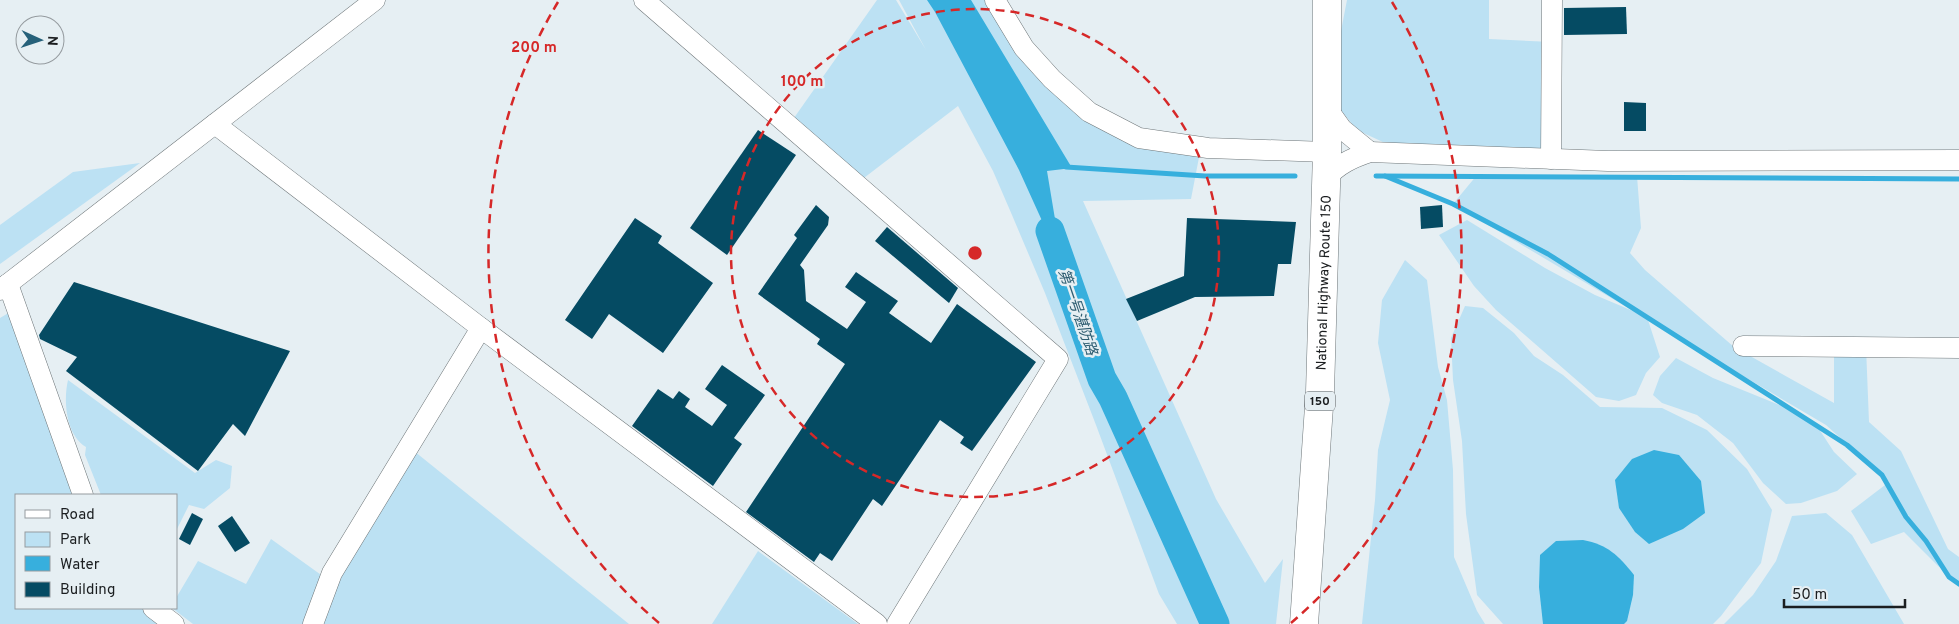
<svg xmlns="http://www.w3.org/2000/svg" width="1959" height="624" font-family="Overpass,'Noto Sans JP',sans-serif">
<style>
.green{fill:#bce1f3}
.water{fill:#37afdd}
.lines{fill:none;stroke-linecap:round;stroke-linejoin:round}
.stream{stroke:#37afdd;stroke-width:5}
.river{stroke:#37afdd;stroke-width:29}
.building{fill:#054b63}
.minor-casing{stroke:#6e7679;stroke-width:21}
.highway-casing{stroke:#6e7679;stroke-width:29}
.minor{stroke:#fff;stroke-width:20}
.highway{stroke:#fff;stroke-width:28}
.ring{fill:none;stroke:#d62828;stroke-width:2.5;stroke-dasharray:9 6}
.labels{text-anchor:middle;stroke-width:5;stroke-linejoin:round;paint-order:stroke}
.shield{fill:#e6eff3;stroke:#585d5f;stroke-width:1}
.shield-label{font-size:12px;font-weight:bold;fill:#1b1e20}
.street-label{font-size:14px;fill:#1b1e20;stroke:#e6eff3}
.water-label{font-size:15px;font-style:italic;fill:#2e5d71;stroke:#e6eff3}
.centre{fill:#d62828;stroke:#e6eff3;stroke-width:2.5}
.ring-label{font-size:15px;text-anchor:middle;font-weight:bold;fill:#d62828;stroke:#e6eff3;stroke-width:5;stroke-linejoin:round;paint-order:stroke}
</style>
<rect width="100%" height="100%" fill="#e6eff3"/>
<!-- green -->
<g class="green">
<path d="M 877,0 L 896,0 L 926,50 L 899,0 L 993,0 L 1100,118 L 1201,147 L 1191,199 L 1083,201 L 1216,499 L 1265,583 L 1283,559 L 1276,624 L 1177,624 L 1159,594 L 1096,425 L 1045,293 L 1012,215 L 993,171 L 958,106 L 856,184 L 789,125 Z"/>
<path d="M 1347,0 L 1489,0 L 1489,39 L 1552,42 L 1551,153 L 1385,143 L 1357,130 L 1340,109 L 1341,31 Z"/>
<path d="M 140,163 L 0,264 L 0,225 L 73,172 Z"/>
<path d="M 1477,175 L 1637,176 L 1641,228 L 1630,253 L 1645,270 L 1734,347 L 1834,403 L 1834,347 L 1866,347 L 1869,422 L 1901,451 L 1948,549 L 1959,557 L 1959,582 L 1938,566 L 1904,532 L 1871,544 L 1851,511 L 1889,482 L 1826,425 L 1648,320 L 1660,357 L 1646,373 L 1636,395 L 1619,401 L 1596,397 L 1496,310 L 1474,286 L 1439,235 L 1467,220 L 1545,268 L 1595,295 L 1633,311 L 1453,204 Z"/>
<path d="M 1405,260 L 1427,280 L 1438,367 L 1447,400 L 1453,470 L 1454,557 L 1477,611 L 1485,624 L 1362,624 L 1375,500 L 1378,450 L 1390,400 L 1378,343 L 1382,300 Z"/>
<path d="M 1465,306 L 1483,308 L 1514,333 L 1534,356 L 1563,375 L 1600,407 L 1662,408 L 1707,430 L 1747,469 L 1772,510 L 1761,563 L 1721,616 L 1713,624 L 1503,624 L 1477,595 L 1466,514 L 1462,441 L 1453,380 L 1451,338 Z"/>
<path d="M 17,308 L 85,495 L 16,495 L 16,608 L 154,608 L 173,624 L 0,624 L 0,318 Z"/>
<path d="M 1676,358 L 1713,378 L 1792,410 L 1817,426 L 1834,452 L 1857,474 L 1837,491 L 1801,503 L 1786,504 L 1763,483 L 1733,443 L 1697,415 L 1662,403 L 1653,395 L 1660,376 Z"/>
<path d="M 68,380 L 195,473 L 216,460 L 232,466 L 230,488 L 204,509 L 189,505 L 176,531 L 176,495 L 101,495 L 85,455 L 86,447 C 66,435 63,401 68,380 Z"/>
<path d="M 409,447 L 629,624 L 313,624 Z"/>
<path d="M 1826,513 L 1852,535 L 1904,624 L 1724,624 L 1753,595 L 1776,561 L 1792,516 Z"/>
<path d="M 271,539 L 324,577 L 306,624 L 193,624 L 172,608 L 176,608 L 176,598 L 198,561 L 246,584 Z"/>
<path d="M 758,551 L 858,624 L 712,624 Z"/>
</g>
<!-- water -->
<g class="water">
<path d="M 927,0 L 971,0 L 1072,168 L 1047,171 L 1063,267 L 1019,170 L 935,12 Z"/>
<path d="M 1654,450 L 1679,455 L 1701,481 L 1705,513 L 1683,529 L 1649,544 L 1635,532 L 1619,508 L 1615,480 L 1632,459 Z"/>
<path d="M 1583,540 C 1608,545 1618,555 1634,575 L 1633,595 L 1627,621 L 1624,624 L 1543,624 L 1539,587 L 1540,555 L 1556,541 Z"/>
</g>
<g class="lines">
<!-- stream -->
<g class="stream">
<path d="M 1066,167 L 1205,176 L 1295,176"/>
<path d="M 1376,176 L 1959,179"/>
<path d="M 1385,176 L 1453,204 L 1548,254 L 1847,445 L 1882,475 L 1906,517 L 1926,541 L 1949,577 L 1959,584"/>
</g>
<!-- river -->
<path class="river" d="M 1050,231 L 1102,379 L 1113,398 L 1215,624"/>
</g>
<!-- building -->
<g class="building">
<path d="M 1626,7 L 1627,34 L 1564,35 L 1564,8 Z"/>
<path d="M 1624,102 L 1646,103 L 1646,131 L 1624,131 Z"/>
<path d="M 758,130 L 796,155 L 727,255 L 690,228 Z"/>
<path d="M 816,205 L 829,217 L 828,225 L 800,265 L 804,270 L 806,301 L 847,329 L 866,302 L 845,287 L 856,272 L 898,301 L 889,313 L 931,343 L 957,304 L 1036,362 L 972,451 L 960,443 L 964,437 L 940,420 L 882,506 L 873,499 L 832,561 L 820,553 L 814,562 L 746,512 L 845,364 L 817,344 L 820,339 L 758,294 L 797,238 L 794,235 Z"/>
<path d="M 1442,205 L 1443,227 L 1421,229 L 1420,207 Z"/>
<path d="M 635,218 L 662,236 L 658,243 L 713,283 L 663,353 L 609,314 L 592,339 L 565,320 Z"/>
<path d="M 1187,218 L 1296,222 L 1291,264 L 1278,264 L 1274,296 L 1195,297 L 1137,321 L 1126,299 L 1184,276 Z"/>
<path d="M 887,227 L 958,288 L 949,303 L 875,241 Z"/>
<path d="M 74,282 L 290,351 L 245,436 L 233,424 L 198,471 L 66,371 L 77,357 L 40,339 L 39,335 Z"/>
<path d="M 722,365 L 765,395 L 734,438 L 742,444 L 713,486 L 632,426 L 658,389 L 673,399 L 679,391 L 690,399 L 685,407 L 712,426 L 727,405 L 705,389 Z"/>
<path d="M 192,513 L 203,519 L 190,545 L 179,539 Z"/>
<path d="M 232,516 L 250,543 L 235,552 L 218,526 Z"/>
</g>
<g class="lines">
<defs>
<g id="minor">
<path d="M 644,0 L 1058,359 L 897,624"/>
<path d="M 995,0 L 1024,48 L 1052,79 L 1089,112 L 1139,138 L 1208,148 L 1327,152"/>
<path d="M 1327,108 L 1342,129 L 1370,152"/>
<path d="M 215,124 L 481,328 L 877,624"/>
<path d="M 1551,159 L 1552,0"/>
<path d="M 1326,178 C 1339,164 1352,158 1370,152 L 1608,161 L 1959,160"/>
<path d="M 8,284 L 83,495"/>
<path d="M 0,290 L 375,0"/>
<path d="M 1743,346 L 1959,348"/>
<path d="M 153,608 L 174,624"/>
<path d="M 313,624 L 332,573 L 481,328"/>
</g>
<g id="highway">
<path id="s1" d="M 1304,624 L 1320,392 L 1327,152 L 1327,0"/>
</g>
</defs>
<!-- minor casing -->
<use href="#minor" class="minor-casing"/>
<!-- highway casing -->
<use href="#highway" class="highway-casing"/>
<!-- minor -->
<use href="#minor" class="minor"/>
<!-- highway -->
<use href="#highway" class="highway"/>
</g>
<!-- distance rings -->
<g class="ring">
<circle cx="975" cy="253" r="244"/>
<path d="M659 623A487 487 0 0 1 558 2M1392 2A487 487 0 0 1 1291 623"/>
</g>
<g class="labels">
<!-- shield labels -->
<rect class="shield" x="1305" y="391.5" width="30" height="19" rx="4"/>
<g class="shield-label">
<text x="1320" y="405">150</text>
</g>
<!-- street labels -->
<g class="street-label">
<text dy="5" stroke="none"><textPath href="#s1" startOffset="342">National Highway Route 150</textPath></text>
</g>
<!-- water labels -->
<g class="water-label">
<text transform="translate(1078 312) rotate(71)" y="5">第一号湛防路</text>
</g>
</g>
<circle cx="975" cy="253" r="8" class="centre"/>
<g class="ring-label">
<text x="534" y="52">200 m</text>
<text x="802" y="86">100 m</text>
</g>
<!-- legend -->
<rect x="15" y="494" width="162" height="115" fill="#e6eff3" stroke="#959b9f"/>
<rect x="25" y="510" width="25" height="8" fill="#ffffff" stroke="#959b9f"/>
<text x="60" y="519" font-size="15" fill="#1b1e20">Road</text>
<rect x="25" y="532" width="25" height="15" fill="#bce1f3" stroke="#959b9f"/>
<text x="60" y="544" font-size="15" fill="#1b1e20">Park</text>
<rect x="25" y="556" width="25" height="15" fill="#37afdd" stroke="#959b9f"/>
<text x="60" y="569" font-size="15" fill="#1b1e20">Water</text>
<rect x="25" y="582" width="25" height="15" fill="#054b63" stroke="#959b9f"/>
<text x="60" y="594" font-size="15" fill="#1b1e20">Building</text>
<!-- north arrow -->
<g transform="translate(40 40) rotate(93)"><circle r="24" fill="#e6eff3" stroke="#959b9f"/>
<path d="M0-4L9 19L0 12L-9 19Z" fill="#26617a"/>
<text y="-8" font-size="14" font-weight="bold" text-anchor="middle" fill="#1b1e20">N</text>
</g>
<!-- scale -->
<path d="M1784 599v8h121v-8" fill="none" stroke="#1b1e20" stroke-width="2.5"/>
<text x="1792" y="599" font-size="15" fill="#1b1e20" stroke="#e6eff3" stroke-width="4" paint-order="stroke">50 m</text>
</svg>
